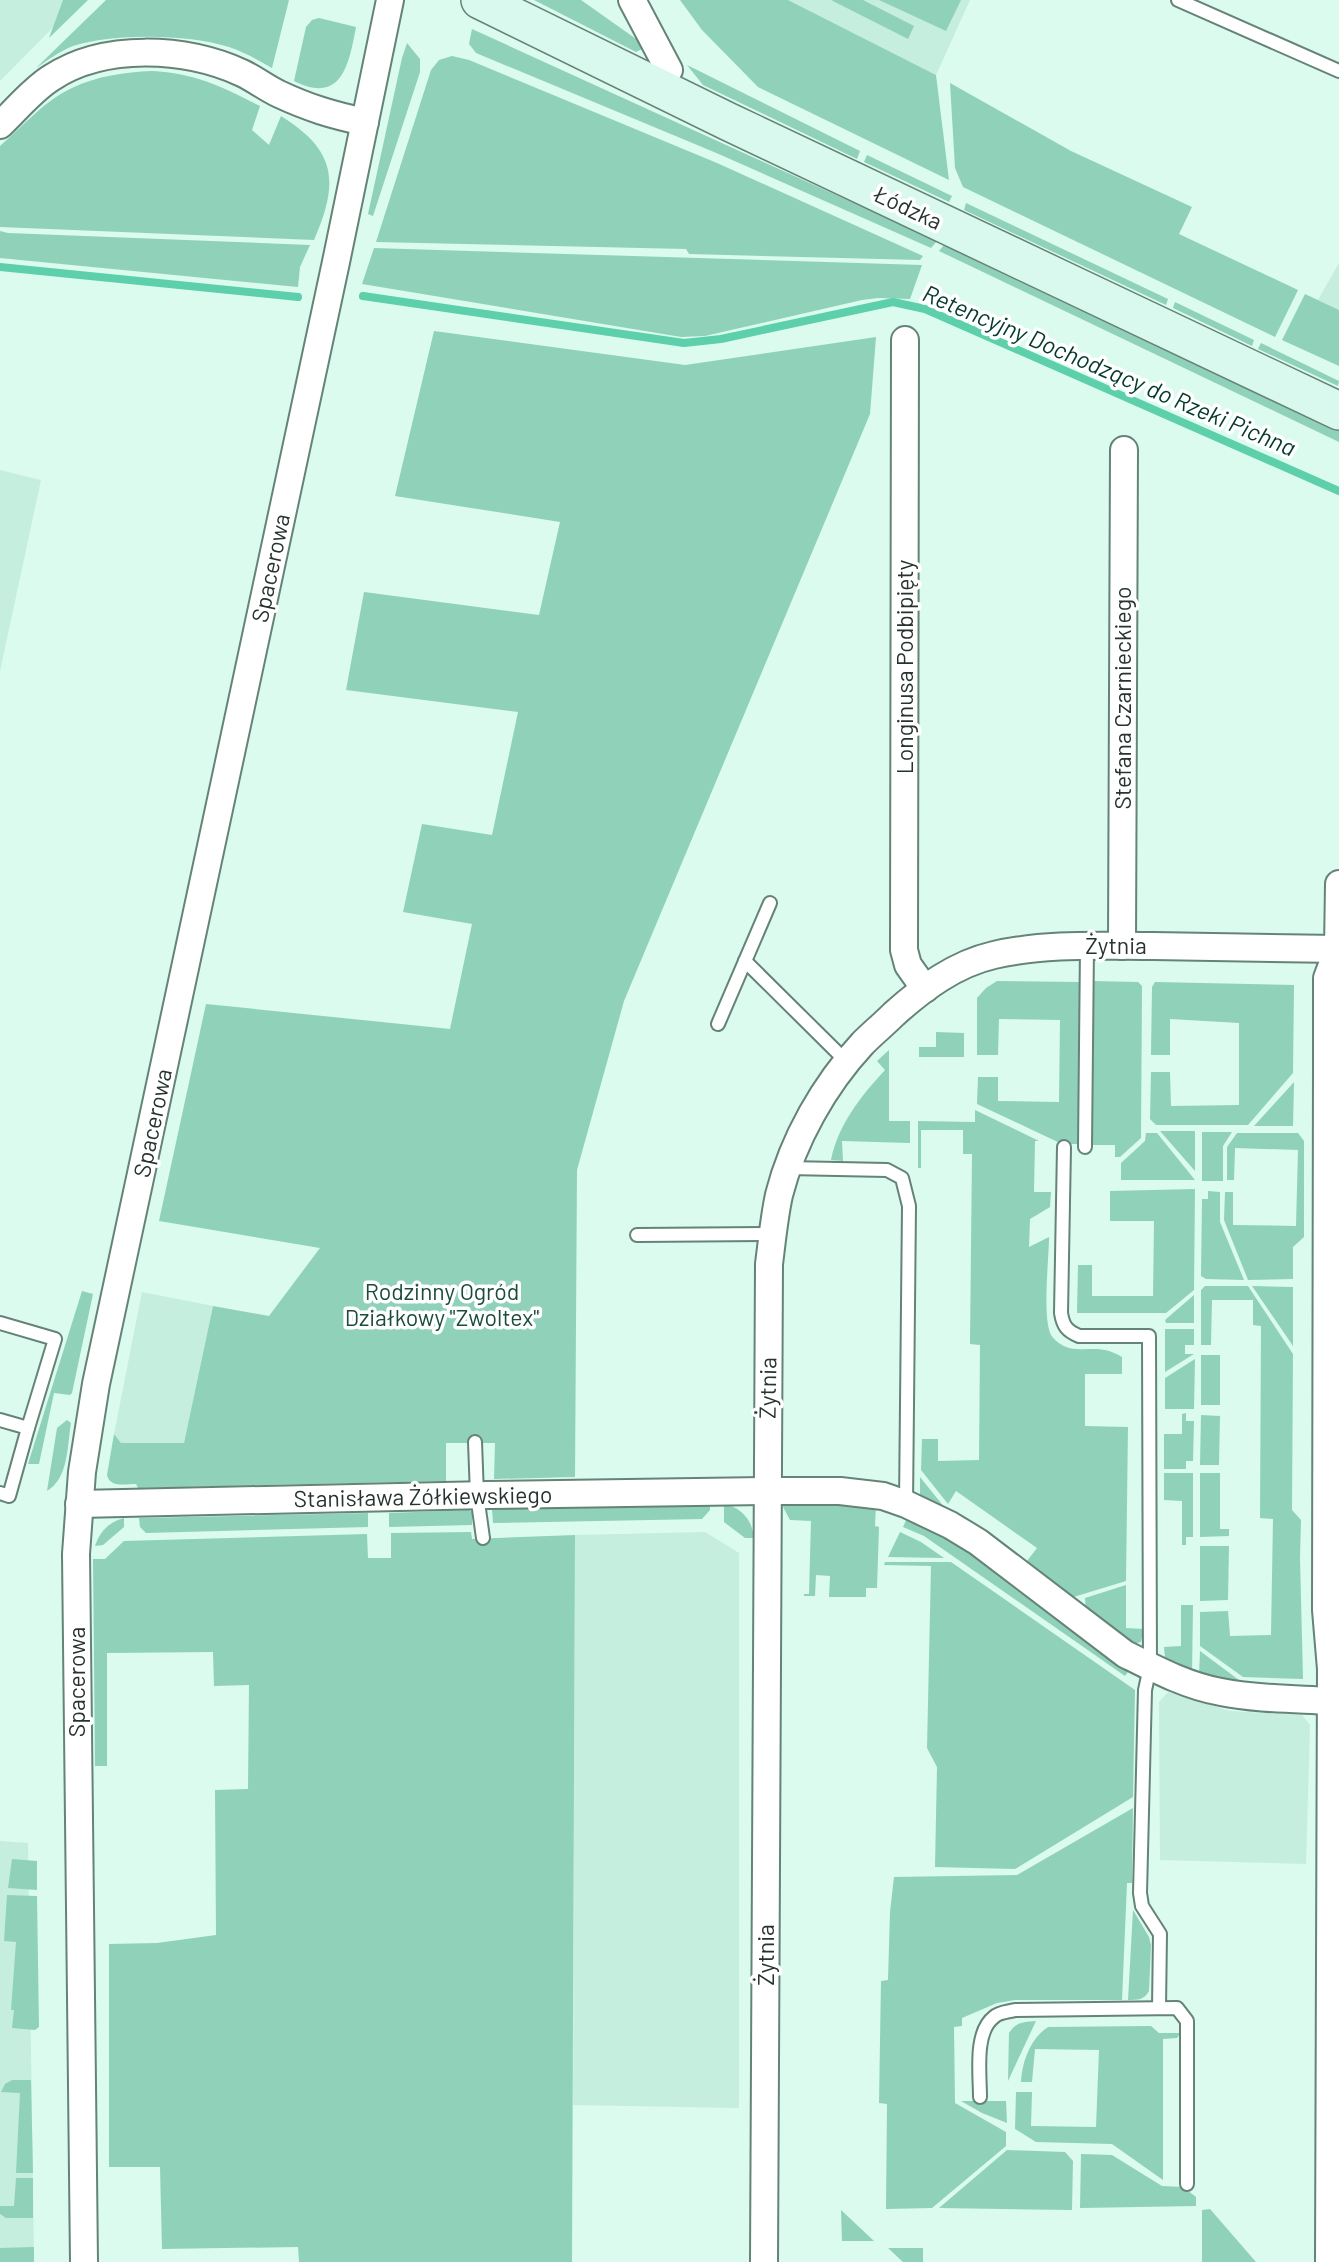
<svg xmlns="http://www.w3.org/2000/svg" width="1339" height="2262" font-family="Barlow,sans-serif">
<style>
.built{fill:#c5eedf}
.green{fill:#90d1b9}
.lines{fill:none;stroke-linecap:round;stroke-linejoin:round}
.stream{stroke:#5dcfab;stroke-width:8}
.lane-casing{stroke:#658378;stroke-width:16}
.street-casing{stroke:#658378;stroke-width:30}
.secondary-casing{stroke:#658378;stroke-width:40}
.lane{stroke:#fff;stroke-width:12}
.street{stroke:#fff;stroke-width:26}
.secondary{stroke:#daf9ee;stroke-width:37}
.labels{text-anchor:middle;stroke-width:7;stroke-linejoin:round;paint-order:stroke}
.street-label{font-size:23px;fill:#26332e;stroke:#fff}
.park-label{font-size:23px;fill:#1a4b3c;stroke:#fff}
.water-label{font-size:24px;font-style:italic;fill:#03392b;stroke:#fff}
</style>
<rect width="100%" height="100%" fill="#dafbee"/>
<!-- built -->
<g class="built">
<path d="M 0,0 L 80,0 L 0,81 Z"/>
<path d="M 788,0 L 970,0 L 936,75 Z"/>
<path d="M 1339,263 L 1339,310 L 1318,300 Z"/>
<path d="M 0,470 L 41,480 L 0,671 Z"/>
<path d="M 142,1292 L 213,1306 L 184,1443 L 121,1443 L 114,1434 Z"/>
<path d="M 705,1532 L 739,1553 L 739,2108 L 573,2105 L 575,1535 Z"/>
<path d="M 1168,1692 L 1230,1711 L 1302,1715 L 1310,1725 L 1306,1864 L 1160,1860 L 1159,1702 Z"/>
<path d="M 0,1841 L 28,1843 L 34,2262 L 0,2262 Z"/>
</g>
<!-- green -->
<g class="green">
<path d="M 63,0 L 88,0 L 49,38 Z"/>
<path d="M 106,0 L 289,0 L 272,68 C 258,60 244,52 229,47 C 188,34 114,33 73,46 C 60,51 48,60 36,68 Z"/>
<path d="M 534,0 L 581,0 L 639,41 L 642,49 L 636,52 Z"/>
<path d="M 680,0 L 788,0 L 936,75 L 949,180 L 758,87 L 702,30 Z"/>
<path d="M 831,0 L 863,0 L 914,26 L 908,39 Z"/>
<path d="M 879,0 L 961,0 L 946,31 Z"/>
<path d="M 319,18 L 356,27 C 349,64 342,105 294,81 L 306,27 L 312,20 Z"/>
<path d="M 472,29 L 937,241 L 931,248 L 714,152 L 476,53 L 469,44 Z"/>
<path d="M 407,43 L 420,59 L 420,72 L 373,216 L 368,214 L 402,58 Z"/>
<path d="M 452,56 L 469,60 L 717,163 L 923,256 L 920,260 L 689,254 L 686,249 L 376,242 L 431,70 L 439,60 Z"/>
<path d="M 687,65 L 860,151 L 857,159 L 703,85 Z"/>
<path d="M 152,71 C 195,73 223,87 260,106 L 252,130 L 269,145 L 281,116 C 337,151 339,182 314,240 L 0,227 L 0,146 C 22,127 45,100 72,88 C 97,76 125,72 152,71 Z"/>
<path d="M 950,83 L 1071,151 L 1192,207 L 1179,234 L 1298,290 L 1275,337 L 963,187 L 955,168 Z"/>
<path d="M 867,155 L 952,196 L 949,202 L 864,162 Z"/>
<path d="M 966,203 L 1168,299 L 1166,305 L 964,210 Z"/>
<path d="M 0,231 L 8,233 L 310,245 L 300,267 L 298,287 L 0,258 Z"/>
<path d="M 944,245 L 1339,429 L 1339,442 L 939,251 Z"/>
<path d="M 374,248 L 922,265 L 910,299 L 878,298 L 862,300 L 705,336 L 681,337 L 362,284 Z"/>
<path d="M 1305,294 L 1339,310 L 1339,366 L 1282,340 Z"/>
<path d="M 1175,302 L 1254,340 L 1252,346 L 1173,308 Z"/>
<path d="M 434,331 L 685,365 L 876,337 L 870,414 L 624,1001 L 577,1170 L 575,1477 L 494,1479 L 495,1443 L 446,1443 L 446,1481 L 138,1488 L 136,1484 C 125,1484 110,1488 107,1475 L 114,1434 L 121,1443 L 184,1443 L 213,1306 L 269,1316 L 320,1248 L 159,1221 L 206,1004 L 450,1029 L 472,924 L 403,912 L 422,824 L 492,835 L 518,712 L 346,690 L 364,592 L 539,615 L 560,522 L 395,496 Z"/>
<path d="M 1261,343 L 1339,381 L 1338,386 L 1258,349 Z"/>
<path d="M 997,981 L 1080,982 L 1079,1144 L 1062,1144 L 977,1104 L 978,1077 L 998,1077 L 998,1101 L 1059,1102 L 1060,1020 L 999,1019 L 998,1055 L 977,1055 L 977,998 L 986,988 Z"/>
<path d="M 1092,981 L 1138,982 L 1142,986 L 1141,1138 L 1120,1157 L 1115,1157 L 1115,1145 L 1090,1145 Z"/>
<path d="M 1155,982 L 1294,985 L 1293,1073 L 1248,1125 L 1156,1125 L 1150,1119 L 1151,1072 L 1170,1072 L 1171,1106 L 1239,1105 L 1239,1023 L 1170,1019 L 1170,1055 L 1151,1055 L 1152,987 Z"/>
<path d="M 936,1032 L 964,1033 L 964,1057 L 919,1057 L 919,1047 L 936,1047 Z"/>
<path d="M 889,1050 L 889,1121 L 910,1121 L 910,1143 L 842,1141 L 843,1161 L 831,1160 C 838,1125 861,1096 885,1070 L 877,1061 Z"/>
<path d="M 1294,1082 L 1293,1126 L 1254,1126 Z"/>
<path d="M 975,1110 L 1039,1141 L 1035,1141 L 1034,1192 L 1051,1192 L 1050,1207 L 1030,1219 L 1029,1247 L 1049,1237 C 1049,1259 1042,1317 1051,1335 C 1055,1341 1062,1346 1069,1348 C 1091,1352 1099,1344 1122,1357 L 1122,1374 L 1085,1374 L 1085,1426 L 1128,1427 L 1126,1581 L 1067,1599 L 1024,1565 L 1037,1548 L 956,1491 L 948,1504 L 921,1470 L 922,1439 L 938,1439 L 938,1461 L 979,1460 L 980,1345 L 970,1344 L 972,1154 L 963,1154 L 963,1130 L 921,1130 L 921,1168 L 918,1168 L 918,1121 L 975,1122 Z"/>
<path d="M 1160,1131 L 1195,1131 L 1195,1171 Z"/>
<path d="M 1202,1132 L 1232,1132 L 1223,1146 L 1223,1181 L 1202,1181 Z"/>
<path d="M 1146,1133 L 1157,1133 L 1195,1180 L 1121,1180 L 1121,1163 L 1145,1141 Z"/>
<path d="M 1237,1133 L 1298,1133 L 1304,1141 L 1304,1237 L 1293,1247 L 1293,1279 L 1248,1280 L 1224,1220 L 1225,1192 L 1233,1192 L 1233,1225 L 1296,1226 L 1298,1150 L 1235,1148 L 1234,1180 L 1227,1180 L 1227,1147 Z"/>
<path d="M 1195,1189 L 1194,1290 L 1166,1313 L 1077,1313 L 1078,1265 L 1092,1265 L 1092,1296 L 1153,1296 L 1154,1221 L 1110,1221 L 1110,1191 Z"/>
<path d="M 1208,1191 L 1220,1192 L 1220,1222 L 1244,1280 L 1206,1279 L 1201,1276 L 1202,1199 L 1208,1199 Z"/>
<path d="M 1205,1286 L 1248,1286 L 1293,1354 L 1292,1510 L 1301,1520 L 1300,1558 L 1303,1679 L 1243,1677 L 1200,1646 L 1200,1612 L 1228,1611 L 1230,1636 L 1271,1635 L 1273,1519 L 1260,1518 L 1261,1326 L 1253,1325 L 1253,1300 L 1212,1300 L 1211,1345 L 1201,1345 L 1201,1290 Z"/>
<path d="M 1252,1286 L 1293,1287 L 1293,1346 Z"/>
<path d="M 82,1291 L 93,1294 L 72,1393 L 70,1395 L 54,1393 L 39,1464 L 28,1464 Z"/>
<path d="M 1194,1295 L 1194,1323 L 1166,1323 L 1165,1320 Z"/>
<path d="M 1165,1329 L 1194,1329 L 1194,1345 L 1185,1345 L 1185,1354 L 1194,1354 L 1165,1372 Z"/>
<rect x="1201" y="1355" width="19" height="50"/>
<path d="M 1195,1359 L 1194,1409 L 1165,1409 L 1165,1378 Z"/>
<path d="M 1186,1413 L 1186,1421 L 1194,1421 L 1193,1461 L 1186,1461 L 1186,1469 L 1164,1469 L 1164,1434 L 1182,1434 L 1182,1414 Z"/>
<path d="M 1201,1415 L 1220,1416 L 1219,1465 L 1200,1465 Z"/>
<path d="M 67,1420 L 71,1423 C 67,1446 69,1478 47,1491 L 57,1428 Z"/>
<path d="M 1164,1473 L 1193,1473 L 1193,1537 L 1186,1537 L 1186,1545 L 1182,1545 L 1182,1501 L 1164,1500 Z"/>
<path d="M 1200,1473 L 1220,1473 L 1220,1529 L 1229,1529 L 1229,1536 L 1200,1537 Z"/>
<path d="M 920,1477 L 945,1508 L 920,1500 Z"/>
<path d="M 786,1502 L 876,1504 L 875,1526 L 879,1527 L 877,1588 L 866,1588 L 866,1597 L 829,1597 L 830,1576 L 816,1575 L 815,1596 L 804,1596 L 804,1594 L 809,1594 L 811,1521 L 790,1520 L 783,1507 Z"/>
<path d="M 724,1503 C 742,1509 752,1519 754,1538 L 745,1538 L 724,1522 Z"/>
<path d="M 710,1504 L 710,1510 L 702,1519 L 493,1523 L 492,1509 Z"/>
<path d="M 469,1510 L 472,1512 L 472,1525 L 389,1527 L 389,1513 Z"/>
<path d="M 368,1513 L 368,1527 L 146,1533 L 140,1527 L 139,1518 Z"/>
<path d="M 909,1514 L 964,1543 L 1130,1669 L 1125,1676 L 924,1536 L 903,1527 Z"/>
<path d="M 124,1518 L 124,1527 L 103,1545 L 95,1546 C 100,1531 109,1522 124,1518 Z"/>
<path d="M 471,1532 L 472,1539 L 575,1535 L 572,2262 L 299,2262 L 298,2247 L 162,2249 L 160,2167 L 109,2167 L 109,1944 L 157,1943 L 216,1935 L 215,1790 L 248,1789 L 249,1685 L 214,1686 L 213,1652 L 107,1653 L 107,1766 L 95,1766 L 93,1559 L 105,1559 L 124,1541 L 367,1534 L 368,1558 L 391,1558 L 391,1533 Z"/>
<path d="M 900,1532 L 921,1542 L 944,1558 L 888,1557 Z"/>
<path d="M 1200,1546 L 1229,1546 L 1228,1600 L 1200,1601 Z"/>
<path d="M 885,1562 L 951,1562 L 1135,1690 L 1133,1797 L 1015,1869 L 935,1867 L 937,1767 L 927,1748 L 931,1566 L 884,1565 Z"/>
<path d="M 1126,1585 L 1126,1628 L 1144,1629 L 1141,1642 L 1129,1645 L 1086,1613 L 1085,1598 Z"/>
<path d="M 1181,1605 L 1193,1605 L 1192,1674 L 1169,1664 L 1165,1658 L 1164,1647 L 1181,1646 Z"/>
<path d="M 1200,1651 L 1247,1686 L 1199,1676 Z"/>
<path d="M 1133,1808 L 1132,1883 L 1127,1883 L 1122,2000 L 1015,2000 L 997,2003 L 962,2018 L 962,2026 L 954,2027 L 955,2103 L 1006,2132 L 1006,2146 L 932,2208 L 886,2209 L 887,2104 L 879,2103 L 881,1981 L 888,1980 L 890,1912 L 894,1877 L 1017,1875 Z"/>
<path d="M 12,1859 L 37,1861 L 37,1890 L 8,1888 Z"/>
<path d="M 7,1895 L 37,1896 L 39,2027 L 35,2030 L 12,2028 L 14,2010 L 11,2010 L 16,1942 L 4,1941 Z"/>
<path d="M 1133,1910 L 1149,1937 L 1151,1945 L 1149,1991 C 1144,2000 1138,2000 1128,2000 Z"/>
<path d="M 1036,2021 L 1008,2081 L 1009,2033 C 1016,2022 1023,2022 1036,2021 Z"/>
<path d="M 1151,2026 L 1159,2033 L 1181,2033 L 1177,2038 L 1163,2039 L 1163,2180 L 1112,2144 L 1036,2142 L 1015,2129 L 1016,2092 L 1032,2092 L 1031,2126 L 1096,2127 L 1099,2050 L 1035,2049 L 1032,2082 L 1021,2082 C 1022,2061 1031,2038 1048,2027 Z"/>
<path d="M 12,2080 L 31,2080 L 33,2173 L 16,2173 L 20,2093 L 1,2092 L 5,2084 Z"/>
<path d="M 961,2101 L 1006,2101 L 1007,2123 L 982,2113 Z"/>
<path d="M 1007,2150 L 1065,2152 L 1073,2161 L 1072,2210 L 939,2208 Z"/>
<path d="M 1081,2154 L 1112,2155 L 1162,2186 L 1183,2187 L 1196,2197 L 1196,2206 L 1080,2208 Z"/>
<path d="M 16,2178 L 33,2178 L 33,2218 L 6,2218 L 0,2214 L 0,2206 L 14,2206 Z"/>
<path d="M 1210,2209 L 1256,2262 L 1202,2262 L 1202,2210 Z"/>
<path d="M 841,2210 L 874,2241 L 842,2241 Z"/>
<path d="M 34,2247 L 34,2262 L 0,2262 L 0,2248 Z"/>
<path d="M 888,2248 L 923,2248 L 923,2262 L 903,2262 Z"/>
</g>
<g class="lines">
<!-- stream -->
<g class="stream">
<path d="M 0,267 L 298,297"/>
<path d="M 363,296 L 684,343 L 721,339 L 893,302 L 925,309 L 1339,491"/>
</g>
<defs>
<g id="lane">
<path d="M 1178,0 L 1339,71"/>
<path d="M 745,961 L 847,1062"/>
<path d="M 718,1024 L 770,903"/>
<path d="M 1064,1147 L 1061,1313 C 1063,1326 1067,1331 1079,1336 L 1149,1336 L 1150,1667 L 1145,1690 L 1140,1893 L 1142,1906 L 1160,1934 L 1159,2008"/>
<path d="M 1085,1147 L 1087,946"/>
<path d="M 788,1168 L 887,1170 L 902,1178 L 909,1206 L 906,1504"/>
<path d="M 637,1235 L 772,1234"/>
<path d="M 0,1323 L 55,1339 L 28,1428"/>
<path d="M 0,1420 L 28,1428 L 9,1496 L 0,1493"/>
<path d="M 475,1442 L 477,1495 L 483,1538"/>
<path d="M 980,2097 C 980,2074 974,2032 994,2017 C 999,2012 1008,2012 1015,2010 L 1177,2008 L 1187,2021 L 1187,2184"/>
</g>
<g id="street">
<path d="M 632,0 L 669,70"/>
<path d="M 0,125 C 16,110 32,90 51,78 C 104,43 185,47 242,73 C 255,79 266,88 279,94 C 309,108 332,115 365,122"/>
<path d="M 905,340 L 904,950 L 908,965 L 925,989"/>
<path d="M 1122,946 L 1124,450"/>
<path d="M 79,1504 L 488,1495 L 767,1491 L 840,1491 L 883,1496 L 906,1504 L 950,1525 L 978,1542 L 1125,1654 C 1155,1669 1187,1686 1221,1692 C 1256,1699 1294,1699 1329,1701"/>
<path d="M 84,2262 L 76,1554 L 82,1472 L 96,1384 L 336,262 L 390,0"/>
<path d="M 764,2262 L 769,1264 C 772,1241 774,1218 779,1195 C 793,1140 824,1085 863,1043 C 873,1033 884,1024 894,1014 C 923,988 955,964 994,955 C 1046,943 1100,946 1153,946 C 1215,947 1277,948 1339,949"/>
<path d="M 1329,2262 L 1331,1669 L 1326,1610 L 1327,1067 L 1327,978 L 1338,949 L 1339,884"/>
</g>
<path id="secondary" d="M 480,0 L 729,122 L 1339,411"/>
</defs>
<!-- lane casing -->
<use href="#lane" class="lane-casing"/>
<!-- street casing -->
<use href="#street" class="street-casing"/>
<!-- secondary casing -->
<use href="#secondary" class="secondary-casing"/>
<!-- lane -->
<use href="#lane" class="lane"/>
<!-- street -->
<use href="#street" class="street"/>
<!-- secondary -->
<use href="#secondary" class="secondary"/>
</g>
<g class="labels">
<!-- street labels -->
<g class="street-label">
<text transform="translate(908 208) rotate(25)" y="8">Łódzka</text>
<text transform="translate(271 568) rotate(-78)" y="8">Spacerowa</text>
<text transform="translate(905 667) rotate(-90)" y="8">Longinusa Podbipięty</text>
<text transform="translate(1123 698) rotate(-90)" y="8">Stefana Czarnieckiego</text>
<text x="1116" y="954">Żytnia</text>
<text transform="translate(153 1123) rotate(-78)" y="8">Spacerowa</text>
<text transform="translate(768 1388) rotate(-89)" y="8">Żytnia</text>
<text transform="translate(423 1497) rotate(-1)" y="8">Stanisława Żółkiewskiego</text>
<text transform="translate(77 1682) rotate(-90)" y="8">Spacerowa</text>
<text transform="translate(766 1955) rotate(-90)" y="8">Żytnia</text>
</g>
<!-- park labels -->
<g class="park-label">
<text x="442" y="1300">Rodzinny Ogród<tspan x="442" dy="26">Działkowy "Zwoltex"</tspan></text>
</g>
<!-- water labels -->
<g class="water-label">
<text transform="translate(1109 371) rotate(23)" y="8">Retencyjny Dochodzący do Rzeki Pichna</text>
</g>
</g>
</svg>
